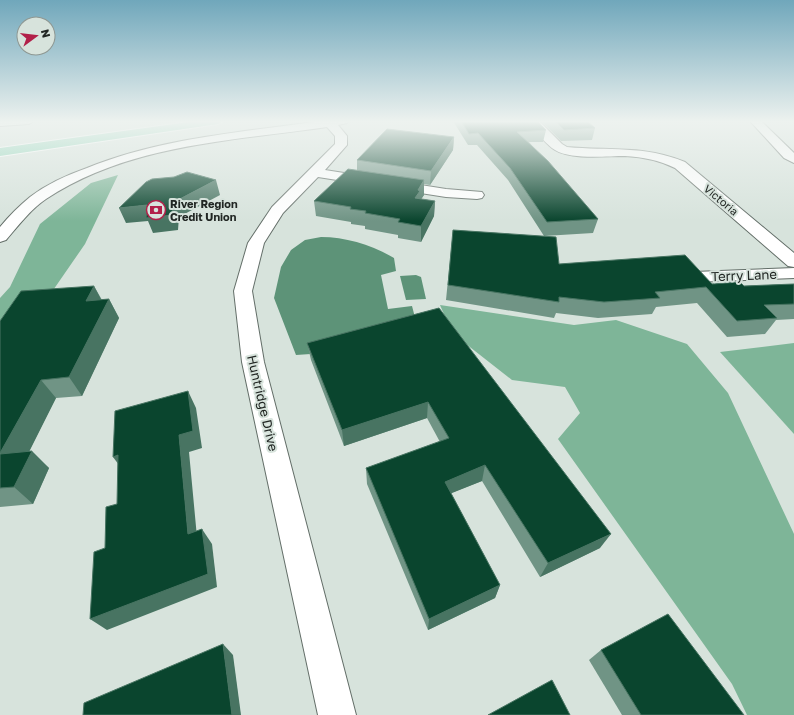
<svg xmlns="http://www.w3.org/2000/svg" width="794" height="715" font-family="'Golos Text',sans-serif">
<style>
.forest{fill:#7eb598}
.water{fill:#5d9378}
.lines{fill:none;stroke-linecap:round;stroke-linejoin:round}
.minor-casing{stroke:#636e68;stroke-width:2}
.major-casing{stroke:#fff;stroke-width:2}
.minor{fill:#fff;fill-rule:evenodd}
.major{fill:#88d4b5;fill-rule:evenodd}
.wall{fill:#709485}
.shaded-wall{fill:#487462}
.building{fill:#0a452e;stroke:#487462}
.labels{text-anchor:middle;stroke-width:4;stroke-linejoin:round;paint-order:stroke}
.far-street-label{font-size:11px;fill:#212623;stroke:#d7e3dc}
.far-poi-label{font-size:11px;font-weight:bold;fill:#212623;stroke:#d7e3dc;text-anchor:start}
.street-label{font-size:13px;fill:#212623;stroke:#d7e3dc}
</style>
<rect width="100%" height="100%" fill="#d7e3dc"/>
<!-- forest -->
<g class="forest">
<path d="M 118,175 L 85,244 L 0,367 L 0,298 L 10,287 L 40,224 L 91,183 Z"/>
<path d="M 440,305 L 574,325 L 616,320 L 687,344 L 728,393 L 794,534 L 794,715 L 747,715 L 732,684 L 558,439 L 580,413 L 565,387 L 512,380 L 452,333 Z"/>
<path d="M 794,343 L 794,434 L 720,352 Z"/>
</g>
<!-- water -->
<g class="water">
<path d="M 321,237 C 346,237 372,245 394,258 L 396,271 L 381,275 L 388,309 L 412,306 L 418,329 L 325,353 L 296,355 L 274,298 L 281,267 L 291,250 L 305,240 Z"/>
<path d="M 416,275 L 421,277 L 426,299 L 406,300 L 400,276 Z"/>
</g>
<g class="lines">
<defs>
<g id="minor">
<path d="M 0,121 L 34,121 L 29,124 L 0,126 Z"/>
<path d="M 321,121 L 348,121 L 347,123 L 338,125 L 347,136 L 347,145 L 325,170 L 446,189 L 482,192 L 484,195 L 482,198 L 477,199 L 446,197 L 318,177 L 283,213 L 264,243 L 252,291 L 264,362 L 356,715 L 318,715 L 242,362 L 234,291 L 248,243 L 272,207 L 335,144 L 335,136 L 327,127 C 232,141 129,144 46,199 C 30,210 18,226 6,240 L 0,242 L 0,227 C 9,216 19,206 30,197 C 47,184 67,175 87,168 C 161,138 242,132 321,121 Z"/>
<path d="M 528,121 L 539,121 L 562,144 L 567,147 C 608,151 645,145 685,162 L 794,253 L 794,267 L 788,266 L 675,168 C 659,160 643,157 625,156 C 606,156 571,160 555,150 C 548,146 532,128 528,121 Z"/>
<path d="M 750,121 L 761,121 L 794,153 L 794,163 L 784,158 Z"/>
<path d="M 794,268 L 794,278 L 694,282 L 688,281 L 685,277 L 688,273 L 694,272 Z"/>
</g>
<path id="major" d="M 196,121 L 223,121 L 218,124 L 0,156 L 0,148 Z"/>
</defs>
<!-- minor casing -->
<use href="#minor" class="minor-casing"/>
<!-- major casing -->
<use href="#major" class="major-casing"/>
<!-- minor -->
<use href="#minor" class="minor"/>
<!-- major -->
<use href="#major" class="major"/>
</g>
<!-- wall -->
<g class="wall">
<path d="M 453,121 L 537,121 L 546,130 L 543,142 L 529,142 L 598,219 L 593,233 L 544,236 L 508,180 L 477,145 L 468,145 Z"/>
<path d="M 541,121 L 587,121 L 595,128 L 592,140 L 561,141 Z"/>
<path d="M 454,137 L 453,150 L 430,185 L 424,184 L 424,195 L 421,199 L 435,201 L 434,216 L 421,242 L 398,238 L 398,235 L 365,229 L 365,226 L 351,224 L 351,222 L 316,216 L 314,201 L 357,171 L 357,160 Z"/>
<path d="M 453,230 L 559,264 L 712,284 L 744,286 L 794,284 L 794,319 L 776,320 L 765,334 L 727,337 L 697,303 L 656,307 L 652,314 L 598,318 L 556,313 L 554,318 L 446,300 Z"/>
<path d="M 94,286 L 102,300 L 109,299 L 119,318 L 82,396 L 56,398 L 29,451 L 49,468 L 33,504 L 0,507 L 0,321 Z"/>
<path d="M 439,308 L 600,548 L 540,577 L 482,481 L 451,493 L 500,585 L 495,598 L 428,630 L 367,484 L 366,468 L 440,442 L 427,418 L 344,446 L 311,360 L 307,343 Z"/>
<path d="M 601,650 L 744,715 L 622,715 L 589,660 Z"/>
</g>
<!-- shaded-wall -->
<g class="shaded-wall">
<path d="M 454,137 L 453,150 L 430,185 L 431,171 Z"/>
<path d="M 216,180 L 220,195 L 179,217 L 178,230 L 153,233 L 148,221 L 126,223 L 119,208 L 174,202 Z"/>
<path d="M 424,180 L 424,195 L 420,201 L 415,198 L 418,190 Z"/>
<path d="M 435,201 L 434,216 L 421,242 L 421,226 Z"/>
<path d="M 94,286 L 104,305 L 86,301 Z"/>
<path d="M 109,299 L 119,318 L 82,396 L 69,377 Z"/>
<path d="M 41,380 L 56,398 L 19,472 L 0,453 Z"/>
<path d="M 188,391 L 196,408 L 202,448 L 189,452 L 198,548 L 188,534 L 179,435 Z"/>
<path d="M 428,402 L 427,418 L 344,446 L 342,430 Z"/>
<path d="M 32,451 L 49,468 L 33,504 L 14,487 Z"/>
<path d="M 118,455 L 125,473 L 113,457 Z"/>
<path d="M 485,465 L 482,481 L 442,497 L 445,482 Z"/>
<path d="M 202,529 L 212,544 L 217,587 L 107,630 L 90,619 Z"/>
<path d="M 611,534 L 600,548 L 540,577 L 548,563 Z"/>
<path d="M 500,585 L 495,598 L 428,630 L 429,619 Z"/>
<path d="M 223,644 L 233,655 L 241,715 L 232,715 Z"/>
</g>
<!-- building -->
<g class="building">
<path d="M 461,121 L 537,121 L 546,130 L 517,132 L 548,161 L 598,219 L 547,222 L 510,168 L 478,133 L 469,134 Z"/>
<path d="M 555,121 L 587,121 L 595,128 L 564,130 Z"/>
<path d="M 387,129 L 454,137 L 431,171 L 357,160 Z"/>
<path d="M 348,169 L 424,180 L 418,190 L 420,191 L 415,198 L 435,201 L 421,226 L 398,222 L 400,219 L 365,213 L 366,211 L 350,209 L 351,207 L 314,201 Z"/>
<path d="M 187,172 L 216,180 L 174,202 L 172,215 L 146,218 L 147,205 L 119,208 L 146,182 L 152,179 L 174,177 Z"/>
<path d="M 453,230 L 556,237 L 559,264 L 685,255 L 712,284 L 740,282 L 744,286 L 794,284 L 794,304 L 764,305 L 777,318 L 737,321 L 706,287 L 655,292 L 660,298 L 604,302 L 559,297 L 559,302 L 448,285 Z"/>
<path d="M 94,286 L 86,301 L 109,299 L 69,377 L 41,380 L 0,453 L 0,321 L 21,291 Z"/>
<path d="M 439,308 L 611,534 L 548,563 L 485,465 L 445,482 L 500,585 L 429,619 L 366,468 L 449,438 L 428,402 L 342,430 L 307,343 Z"/>
<path d="M 188,391 L 193,431 L 179,435 L 188,534 L 202,529 L 208,574 L 90,619 L 94,552 L 105,548 L 106,507 L 117,504 L 118,455 L 113,457 L 115,411 Z"/>
<path d="M 32,451 L 14,487 L 0,488 L 0,454 Z"/>
<path d="M 668,614 L 744,715 L 641,715 L 601,650 Z"/>
<path d="M 223,644 L 232,715 L 83,715 L 84,703 Z"/>
<path d="M 552,680 L 570,715 L 488,715 Z"/>
</g>
<!-- sky -->
<linearGradient id="sky" x2="0" y2="1"><stop stop-color="#70a7bb"/><stop offset="0.55" stop-color="#edf2ef"/><stop offset="1" stop-color="#edf2ef" stop-opacity="0"/></linearGradient>
<rect width="794" height="221" fill="url(#sky)"/>
<!-- icons -->
<defs>
<symbol id="bank-ring" viewBox="-11 -11 22 22"><circle r="9.5" fill="#d7e3dc" stroke="#b22049" stroke-width="1.5"/><path d="M-6-4H6V4H-6ZM0-2.3a2.3 2.3 0 1 0 0 4.6a2.3 2.3 0 1 0 0-4.6Z" fill="#b22049"/></symbol>
</defs>
<g fill-rule="evenodd">
<use href="#bank-ring" x="145" y="199" width="22" height="22"/>
</g>
<g class="labels">
<!-- far-street labels -->
<g class="far-street-label">
<text transform="translate(721 200) rotate(40)" y="4">Victoria</text>
</g>
<!-- far-poi labels -->
<g class="far-poi-label">
<text x="170" y="208">River Region<tspan x="170" dy="13">Credit Union</tspan></text>
</g>
<!-- street labels -->
<g class="street-label">
<text transform="translate(744 275) rotate(-2)" y="5">Terry Lane</text>
<text transform="translate(263 403) rotate(77)" y="5">Huntridge Drive</text>
</g>
</g>
<!-- north arrow -->
<g transform="translate(36 36) rotate(75)"><circle r="19" fill="#d7e3dc" stroke="#8e9792"/>
<path d="M0-3L7 15L0 10L-7 15Z" fill="#b22049"/>
<text y="-6" font-size="11" font-weight="bold" text-anchor="middle" fill="#212623">N</text>
</g>
</svg>
